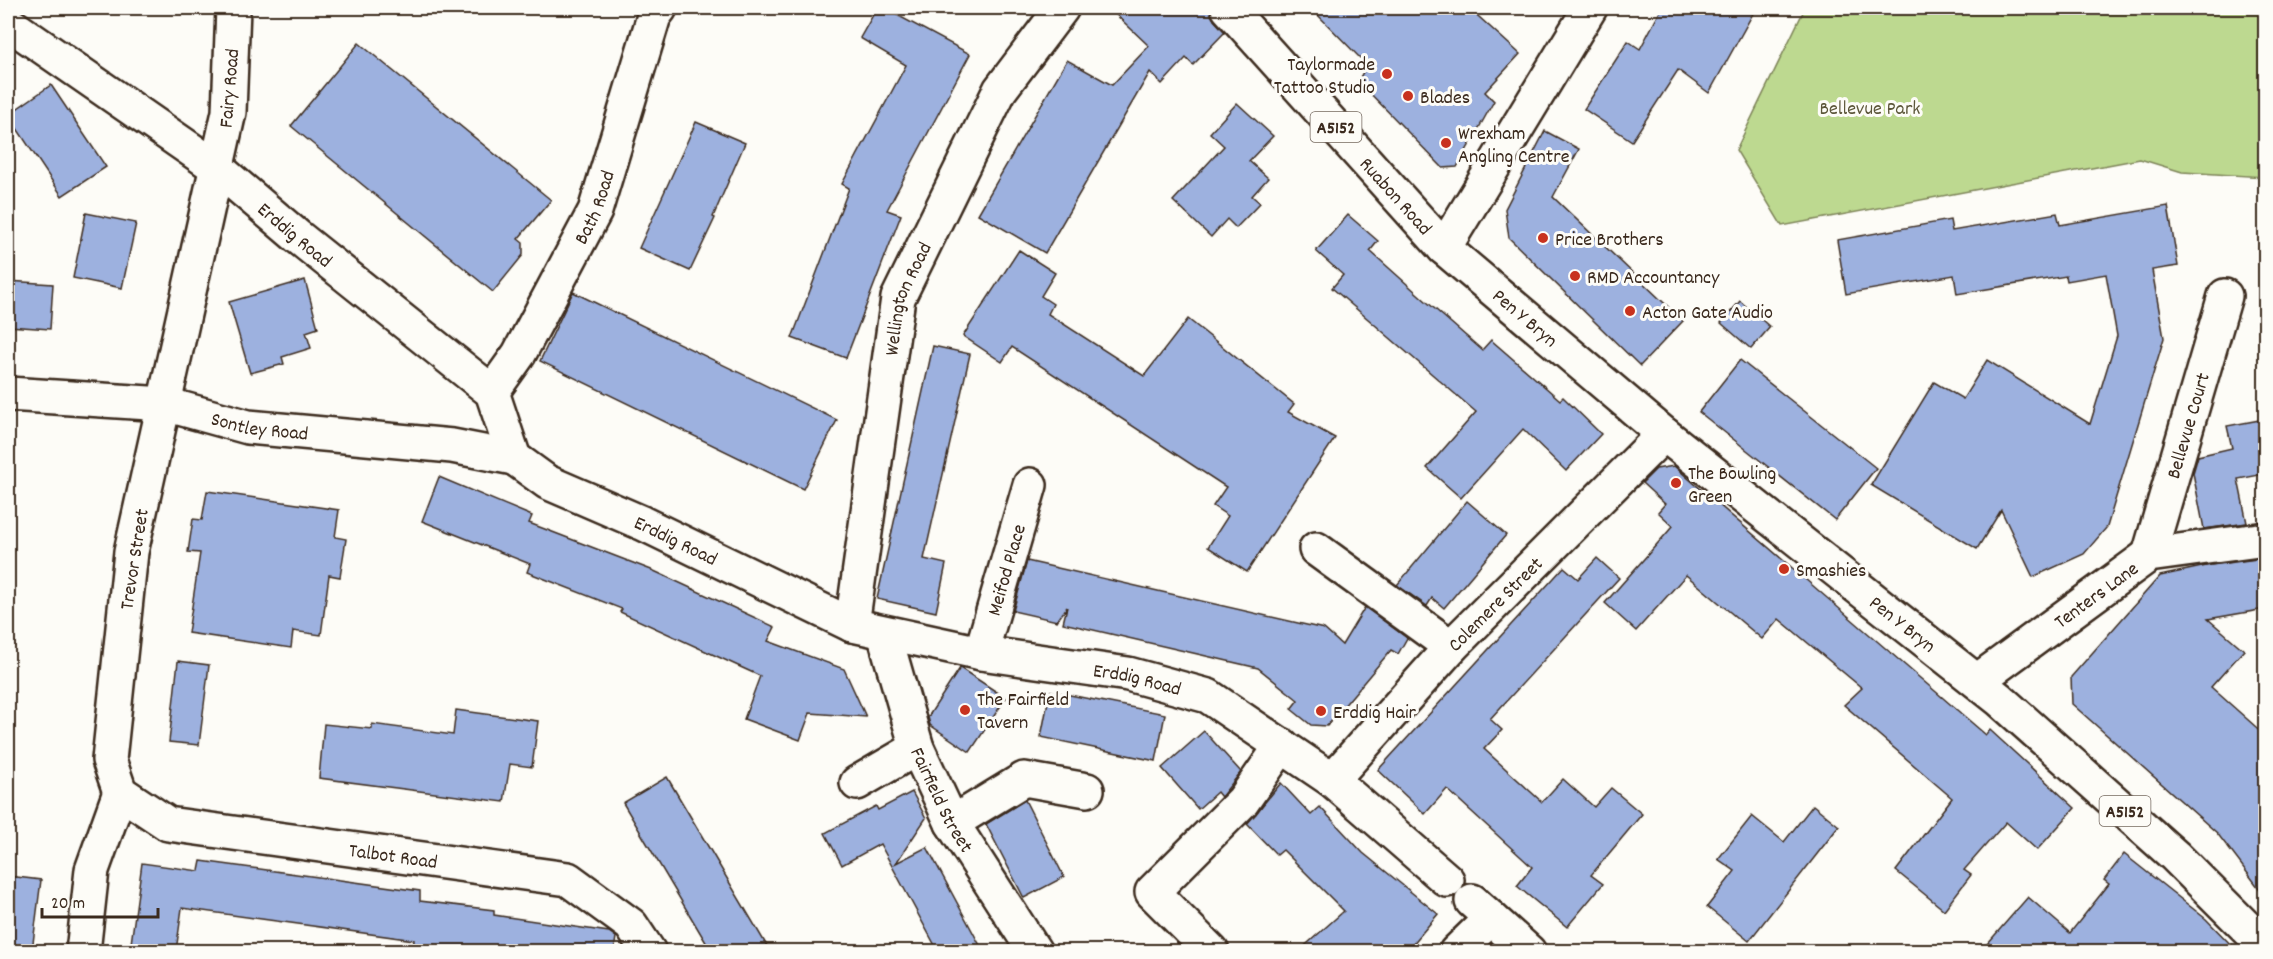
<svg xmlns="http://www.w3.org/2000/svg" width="2273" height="959" font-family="Dekko,sans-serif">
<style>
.green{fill:#bdd990;stroke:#7c8257;stroke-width:1.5}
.building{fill:#9db1df;stroke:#3b2a1e;stroke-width:1.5}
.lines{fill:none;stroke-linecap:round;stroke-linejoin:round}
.minor-casing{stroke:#3b2a1e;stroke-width:38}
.major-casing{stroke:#3b2a1e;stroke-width:38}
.minor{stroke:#fdfcf7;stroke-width:33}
.major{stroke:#fdfcf7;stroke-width:33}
.poi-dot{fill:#c8321e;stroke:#fdfcf7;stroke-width:2}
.labels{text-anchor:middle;stroke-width:6;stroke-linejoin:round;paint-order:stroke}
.shield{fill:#fdfcf7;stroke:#75695f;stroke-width:1.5}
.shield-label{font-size:18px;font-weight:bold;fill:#3b2a1e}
.poi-label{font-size:20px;fill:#3b2a1e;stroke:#fdfcf7;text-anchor:start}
.street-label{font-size:20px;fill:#3b2a1e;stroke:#fdfcf7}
.park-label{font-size:20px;fill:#5c563a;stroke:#fdfcf7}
</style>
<rect width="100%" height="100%" fill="#fdfcf7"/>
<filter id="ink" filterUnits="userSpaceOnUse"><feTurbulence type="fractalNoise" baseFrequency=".0167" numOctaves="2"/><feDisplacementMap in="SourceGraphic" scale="12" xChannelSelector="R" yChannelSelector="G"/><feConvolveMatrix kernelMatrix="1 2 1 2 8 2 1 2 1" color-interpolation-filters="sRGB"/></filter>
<g filter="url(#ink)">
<!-- green -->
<path class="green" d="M 1805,8 L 2265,8 L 2265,177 L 2182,172 L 2140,159 L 1782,226 L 1736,150 Z"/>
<!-- building -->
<g class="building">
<path d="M 877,8 L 884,8 L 970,54 L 887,210 L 901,215 L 846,358 L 792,338 L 849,188 L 842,184 L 906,65 L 860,38 Z"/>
<path d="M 1109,8 L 1210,8 L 1214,20 L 1225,32 L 1193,65 L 1186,58 L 1162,84 L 1150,72 L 1045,253 L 978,214 L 1067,60 L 1112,85 L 1149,46 Z"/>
<path d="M 1311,8 L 1469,8 L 1520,54 L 1485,92 L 1494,101 L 1457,167 L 1443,168 L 1358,81 L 1367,65 Z"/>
<path d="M 1662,8 L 1756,8 L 1709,93 L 1678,70 L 1632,141 L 1584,109 L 1628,41 L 1640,49 Z"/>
<path d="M 359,43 L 551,200 L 518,239 L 523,243 L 523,255 L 493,292 L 291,126 Z"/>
<path d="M 51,85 L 106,167 L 62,196 L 8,115 Z"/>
<path d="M 1237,103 L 1273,136 L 1249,161 L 1268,178 L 1252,196 L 1260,203 L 1236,228 L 1227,219 L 1211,237 L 1173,201 L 1224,146 L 1210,133 Z"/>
<path d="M 696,122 L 745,143 L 713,217 L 715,218 L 690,271 L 639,248 Z"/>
<path d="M 1545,131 L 1579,149 L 1553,197 L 1683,321 L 1640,366 L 1509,238 L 1505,209 Z"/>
<path d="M 2168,206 L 2178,266 L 2152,270 L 2164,338 L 2107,527 L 2084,554 L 2033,577 L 2001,510 L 1977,549 L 1871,485 L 1934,382 L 1963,399 L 1987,360 L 2090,424 L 2117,336 L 2106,274 L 2067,281 L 2066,276 L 1957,294 L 1954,275 L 1846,294 L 1837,240 L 1950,220 L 1952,231 L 2057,213 L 2060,225 Z"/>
<path d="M 86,213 L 136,223 L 122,288 L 73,278 Z"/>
<path d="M 1348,215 L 1378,241 L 1370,251 L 1427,302 L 1482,350 L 1491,340 L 1560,400 L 1563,397 L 1601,434 L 1566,471 L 1523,429 L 1461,498 L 1427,468 L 1476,412 L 1332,288 L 1343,275 L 1316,251 Z"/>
<path d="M 1019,250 L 1055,273 L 1041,296 L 1053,304 L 1048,314 L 1144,376 L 1188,319 L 1294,404 L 1288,412 L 1335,438 L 1247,572 L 1208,547 L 1228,516 L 1213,506 L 1226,487 L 1012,347 L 1002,362 L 963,336 Z"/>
<path d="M 305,280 L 318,328 L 306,332 L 311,348 L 282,357 L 284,364 L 250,373 L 229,302 Z"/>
<path d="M 8,281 L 53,284 L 50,329 L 8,326 Z"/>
<path d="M 573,292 L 837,420 L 803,489 L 540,361 Z"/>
<path d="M 1740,301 L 1770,327 L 1751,349 L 1721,323 Z"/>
<path d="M 933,346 L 970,354 L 924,559 L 946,564 L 936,612 L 877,599 Z"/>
<path d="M 1740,360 L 1876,468 L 1835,520 L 1699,412 Z"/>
<path d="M 2265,419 L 2265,474 L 2238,479 L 2247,523 L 2204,529 L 2193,473 L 2198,456 L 2232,448 L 2227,426 Z"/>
<path d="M 1674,466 L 1986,735 L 1990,730 L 2075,808 L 2037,850 L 2006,822 L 1964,870 L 1971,875 L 1944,910 L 1896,871 L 1952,798 L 1844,705 L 1862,688 L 1779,619 L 1762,639 L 1686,575 L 1636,631 L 1605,603 L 1673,526 L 1658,512 L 1665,504 L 1642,483 L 1656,469 Z"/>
<path d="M 439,477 L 532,516 L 529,523 L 654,571 L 775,627 L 768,641 L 844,669 L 866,717 L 810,713 L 800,740 L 744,719 L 760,676 L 620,612 L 622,609 L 527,572 L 530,564 L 422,521 Z"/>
<path d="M 207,491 L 339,510 L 335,537 L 346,539 L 340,577 L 329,575 L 321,635 L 293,631 L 291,648 L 188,633 L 200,553 L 188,552 L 193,519 L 202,520 Z"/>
<path d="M 1467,501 L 1506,535 L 1444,608 L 1432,598 L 1427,606 L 1397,585 Z"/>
<path d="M 1597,558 L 1619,578 L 1490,719 L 1502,730 L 1484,749 L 1542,802 L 1563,779 L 1594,807 L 1611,788 L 1642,814 L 1591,875 L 1603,884 L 1567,927 L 1517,886 L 1532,867 L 1447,789 L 1425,814 L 1378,770 L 1564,567 L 1578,579 Z"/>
<path d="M 2265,558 L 2265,609 L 2208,619 L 2244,650 L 2211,687 L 2265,735 L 2265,896 L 2217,833 L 2072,704 L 2071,677 L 2160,576 L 2211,565 Z"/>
<path d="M 1027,561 L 1324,629 L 1342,645 L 1365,607 L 1407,638 L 1398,654 L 1391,650 L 1327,726 L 1311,725 L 1291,709 L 1298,700 L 1258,668 L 1063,623 L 1067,607 L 1057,621 L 1013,611 Z"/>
<path d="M 178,661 L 209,665 L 199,745 L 169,742 Z"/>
<path d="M 960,668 L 1006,698 L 970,752 L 930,725 L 928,717 Z"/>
<path d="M 1050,691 L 1165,714 L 1156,761 L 1041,737 Z"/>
<path d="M 456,710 L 538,721 L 532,767 L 510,764 L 504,802 L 319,778 L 324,724 L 372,729 L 372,724 L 453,735 Z"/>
<path d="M 1204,731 L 1241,772 L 1221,797 L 1217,792 L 1198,809 L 1162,768 Z"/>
<path d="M 667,777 L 770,951 L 711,951 L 623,803 Z"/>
<path d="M 1281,783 L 1311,815 L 1320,807 L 1363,853 L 1438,914 L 1407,951 L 1299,951 L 1344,911 L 1283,850 L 1277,855 L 1247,824 Z"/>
<path d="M 912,792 L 926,818 L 896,863 L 927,847 L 983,951 L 938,951 L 880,844 L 842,865 L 825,833 L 876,806 L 878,810 Z"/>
<path d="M 1025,800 L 1064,877 L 1024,898 L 986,824 Z"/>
<path d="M 1813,805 L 1839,826 L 1749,941 L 1707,907 L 1735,871 L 1718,859 L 1752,816 L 1784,842 Z"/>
<path d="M 2124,854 L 2206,919 L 2237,951 L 1981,951 L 2028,897 L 2070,933 L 2109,884 L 2104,880 Z"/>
<path d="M 201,861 L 420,891 L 420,901 L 494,910 L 494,915 L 609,932 L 616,937 L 614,951 L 413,951 L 414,940 L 182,908 L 176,951 L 130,951 L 142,863 L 199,871 Z"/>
<path d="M 8,876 L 41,880 L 32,951 L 8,951 Z"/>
</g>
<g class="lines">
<defs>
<g id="minor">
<path id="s1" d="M 8,23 L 216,167 L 298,237 L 492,392 L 514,458 L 547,482 L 642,523 L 852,625 L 981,653 L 1128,674 L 1208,696 L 1332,780 L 1447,880"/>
<path id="s2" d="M 492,392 L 519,354 L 595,211 L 654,16 L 660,8"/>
<path id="s3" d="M 8,394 L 165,404 L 248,427 L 452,446 L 514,458"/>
<path d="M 1316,549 L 1451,647"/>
<path id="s4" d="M 2149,555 L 2225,296"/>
<path id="s5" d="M 852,625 L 898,298 L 1000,90 L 1062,8"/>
<path id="s6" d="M 884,633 L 917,748 L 952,823 L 1035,952"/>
<path id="s7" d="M 981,653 L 1030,485"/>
<path id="s8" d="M 1977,681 L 2149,555 L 2266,539"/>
<path id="s9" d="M 1332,780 L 1451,647 L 1664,434"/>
<path d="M 857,783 L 917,748"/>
<path d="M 952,823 L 1024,779 L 1087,790"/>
<path d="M 1472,901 L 1529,952"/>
<path d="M 83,952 L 92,870 L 120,792"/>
<path d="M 1212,952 L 1152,892 L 1243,801 L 1282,745"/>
<path d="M 1456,952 L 1491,918"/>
</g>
<g id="major">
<path id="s10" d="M 233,8 L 229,112 L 131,552 L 109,760 L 120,792 L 168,824 L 568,879 L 631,925 L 649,952"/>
<path id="s11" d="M 1228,8 L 1444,248 L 1664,434 L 1999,699 L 2175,856 L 2266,947"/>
<path d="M 1444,248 L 1590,8"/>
</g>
</defs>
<!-- minor casing -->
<use href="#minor" class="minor-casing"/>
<!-- major casing -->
<use href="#major" class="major-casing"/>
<!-- minor -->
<use href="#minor" class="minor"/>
<!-- major -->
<use href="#major" class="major"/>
</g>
</g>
<!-- markers -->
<g class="poi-dot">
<circle cx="1387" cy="74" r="6"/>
<circle cx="1408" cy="96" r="6"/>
<circle cx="1446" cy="143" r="6"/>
<circle cx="1543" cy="238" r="6"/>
<circle cx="1575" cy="276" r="6"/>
<circle cx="1630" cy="311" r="6"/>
<circle cx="1676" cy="483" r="6"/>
<circle cx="1784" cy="569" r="6"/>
<circle cx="965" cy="710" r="6"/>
<circle cx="1321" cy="711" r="6"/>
</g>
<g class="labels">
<!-- shield labels -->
<g class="shield">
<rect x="1310.5" y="112" width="51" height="30" rx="4.5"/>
<rect x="2099.5" y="796" width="51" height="30" rx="4.5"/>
</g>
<g class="shield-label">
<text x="1336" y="133">A5152</text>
<text x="2125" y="817">A5152</text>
</g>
<!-- poi labels -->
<g class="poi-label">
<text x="1375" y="70" text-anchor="end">Taylormade<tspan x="1375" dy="23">Tattoo Studio</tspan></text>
<text x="1420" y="103">Blades</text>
<text x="1458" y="139">Wrexham<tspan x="1458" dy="23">Angling Centre</tspan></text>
<text x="1555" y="245">Price Brothers</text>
<text x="1587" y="283">RMD Accountancy</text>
<text x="1642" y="318">Acton Gate Audio</text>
<text x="1688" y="479">The Bowling<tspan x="1688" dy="23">Green</tspan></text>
<text x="1796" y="576">Smashies</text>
<text x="977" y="705">The Fairfield<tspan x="977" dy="23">Tavern</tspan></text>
<text x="1333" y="718">Erddig Hair</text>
</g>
<!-- street labels -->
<g class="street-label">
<text transform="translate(228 88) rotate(-85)" y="7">Fairy Road</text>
<text dy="7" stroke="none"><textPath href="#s11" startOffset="252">Ruabon Road</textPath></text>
<text dy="7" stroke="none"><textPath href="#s2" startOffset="212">Bath Road</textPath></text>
<text dy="7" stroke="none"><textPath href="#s1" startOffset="357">Erddig Road</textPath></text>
<text dy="7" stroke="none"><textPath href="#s5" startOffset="332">Wellington Road</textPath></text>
<text dy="7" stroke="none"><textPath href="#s11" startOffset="430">Pen Y Bryn</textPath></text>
<text dy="7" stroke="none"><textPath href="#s3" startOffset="255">Sontley Road</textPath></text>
<text dy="7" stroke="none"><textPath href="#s4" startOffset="135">Bellevue Court</textPath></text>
<text dy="7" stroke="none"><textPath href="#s1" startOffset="861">Erddig Road</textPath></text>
<text transform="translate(133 559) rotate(-81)" y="7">Trevor Street</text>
<text dy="7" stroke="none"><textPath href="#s7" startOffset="87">Meifod Place</textPath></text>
<text dy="7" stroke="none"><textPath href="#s8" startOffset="147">Tenters Lane</textPath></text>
<text dy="7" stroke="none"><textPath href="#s9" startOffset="240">Colemere Street</textPath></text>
<text dy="7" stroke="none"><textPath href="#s11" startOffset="916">Pen Y Bryn</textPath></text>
<text dy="7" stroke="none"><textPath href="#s1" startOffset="1347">Erddig Road</textPath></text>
<text dy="7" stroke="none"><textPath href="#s6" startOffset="177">Fairfield Street</textPath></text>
<text dy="7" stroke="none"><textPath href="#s10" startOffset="1083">Talbot Road</textPath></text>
</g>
<!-- park labels -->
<g class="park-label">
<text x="1870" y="114">Bellevue Park</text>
</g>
</g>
<!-- margin -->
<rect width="2273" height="959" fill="none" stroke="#fdfcf7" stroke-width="30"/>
<rect x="15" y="15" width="2243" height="929" fill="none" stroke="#3b2a1e" stroke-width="2" filter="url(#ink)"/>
<!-- scale -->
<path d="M42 908v9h116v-9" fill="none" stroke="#3b2a1e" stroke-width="3"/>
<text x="51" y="908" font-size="18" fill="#3b2a1e" stroke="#fdfcf7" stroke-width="4.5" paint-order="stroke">20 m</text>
</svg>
